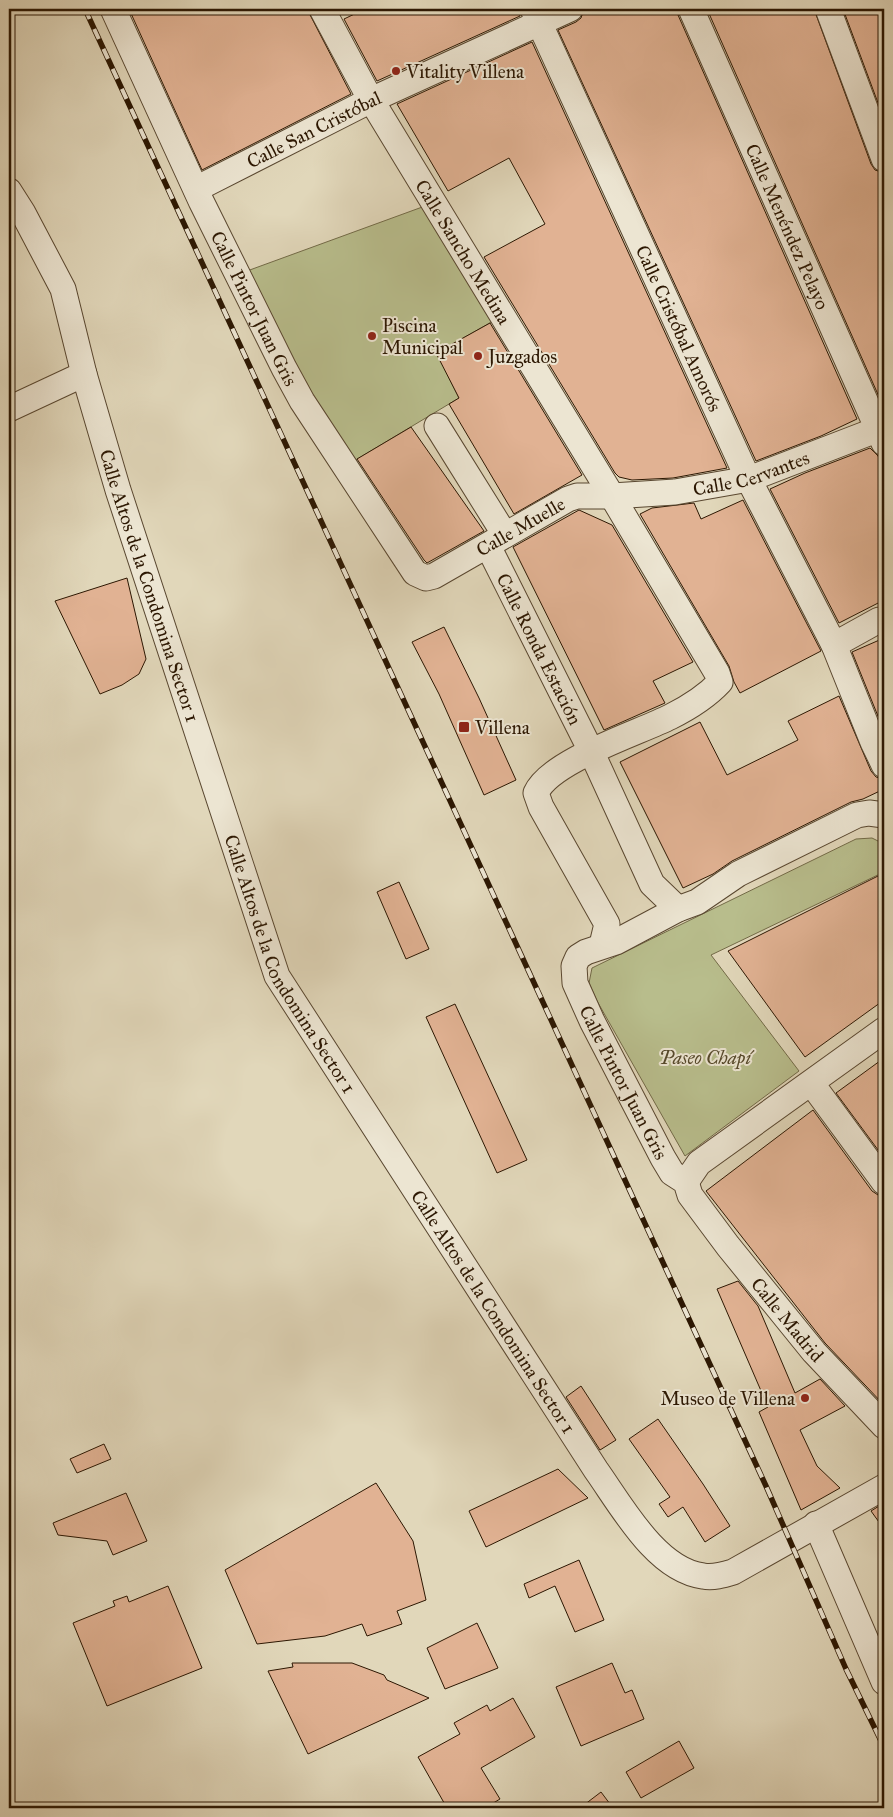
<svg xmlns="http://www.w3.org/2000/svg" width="893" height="1817" font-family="'IM FELL Great Primer',serif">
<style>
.green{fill:#b8bd8c;stroke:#726a47}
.building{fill:#e1b293;stroke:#2c1702}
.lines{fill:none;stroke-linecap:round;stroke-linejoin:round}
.minor-casing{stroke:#594730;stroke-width:27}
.minor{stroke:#ece5d2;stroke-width:25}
.rail-casing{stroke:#2c1702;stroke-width:5.5}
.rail{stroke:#ece5d2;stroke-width:4;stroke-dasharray:11;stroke-linecap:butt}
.poi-dot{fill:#8f2418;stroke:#ece5d2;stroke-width:2}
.labels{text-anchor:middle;stroke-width:4;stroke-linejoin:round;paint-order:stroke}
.poi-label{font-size:19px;fill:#2c1702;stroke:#ece5d2;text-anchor:start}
.street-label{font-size:19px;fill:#2c1702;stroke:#ece5d2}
.park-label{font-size:19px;font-style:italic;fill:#56492b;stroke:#ece5d2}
</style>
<rect width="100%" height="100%" fill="#e1d7ba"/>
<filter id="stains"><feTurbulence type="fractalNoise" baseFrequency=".004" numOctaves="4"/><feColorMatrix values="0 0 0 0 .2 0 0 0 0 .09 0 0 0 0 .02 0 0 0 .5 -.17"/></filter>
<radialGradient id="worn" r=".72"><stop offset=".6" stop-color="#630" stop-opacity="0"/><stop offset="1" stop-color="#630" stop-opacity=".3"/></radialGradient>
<!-- green -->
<g class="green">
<path d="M 425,206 L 495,320 L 437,353 L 459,398 L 354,461 L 301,385 L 247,271 Z"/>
<path d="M 872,838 L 884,844 L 884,872 L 711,955 L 799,1071 L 685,1156 L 597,1001 L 589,983 L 592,968 L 856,839 Z"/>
</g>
<!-- building -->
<g class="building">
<path d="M 129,9 L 307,9 L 351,94 L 202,170 Z"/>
<path d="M 365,9 L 519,9 L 520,16 L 377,81 L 344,19 Z"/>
<path d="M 584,9 L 677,9 L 678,15 L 857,419 L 821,436 L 756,461 L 558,30 L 576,22 L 581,18 Z"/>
<path d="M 707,9 L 814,9 L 871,164 L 875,170 L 884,173 L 884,408 Z"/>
<path d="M 843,9 L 884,9 L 884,119 Z"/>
<path d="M 532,42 L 727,468 L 673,478 L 632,480 L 619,477 L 615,473 L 484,257 L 545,224 L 509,158 L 448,191 L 397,104 Z"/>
<path d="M 490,323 L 582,475 L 514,514 L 449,404 L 459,398 L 436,353 Z"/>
<path d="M 411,427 L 484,531 L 427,563 L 424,560 L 357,459 Z"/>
<path d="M 870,448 L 878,456 L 884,469 L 884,600 L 839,623 L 770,489 L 805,473 Z"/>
<path d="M 743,500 L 821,651 L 740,693 L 734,682 L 729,666 L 640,514 L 652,508 L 694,503 L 701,519 Z"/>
<path d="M 579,510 L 612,525 L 693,662 L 653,681 L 665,703 L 604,730 L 513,547 Z"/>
<path d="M 127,578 L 146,659 L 139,674 L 122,685 L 100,694 L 55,601 Z"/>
<path d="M 444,627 L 479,698 L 516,780 L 484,795 L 439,694 L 412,642 Z"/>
<path d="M 884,638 L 884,731 L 852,652 Z"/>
<path d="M 839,696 L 871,771 L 876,777 L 884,779 L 884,789 L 863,799 L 851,802 L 732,861 L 713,874 L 683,888 L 620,762 L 700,722 L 727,775 L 798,740 L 788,721 Z"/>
<path d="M 884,873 L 884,1000 L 805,1057 L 728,951 Z"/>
<path d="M 399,882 L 429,949 L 406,959 L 377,892 Z"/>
<path d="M 455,1004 L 527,1160 L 497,1173 L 426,1017 Z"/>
<path d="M 884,1058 L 884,1158 L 836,1093 Z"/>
<path d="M 813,1110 L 872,1191 L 878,1195 L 884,1196 L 884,1405 L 825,1343 L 706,1191 Z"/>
<path d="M 738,1281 L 758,1306 L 795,1393 L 820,1379 L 845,1406 L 800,1430 L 817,1466 L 840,1488 L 801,1510 L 759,1412 L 768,1407 L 717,1289 Z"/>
<path d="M 581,1386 L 616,1440 L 600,1450 L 566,1397 Z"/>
<path d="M 658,1419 L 703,1484 L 730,1526 L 705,1542 L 683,1507 L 668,1517 L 659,1504 L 670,1497 L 629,1439 Z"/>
<path d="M 104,1444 L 111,1459 L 77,1473 L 70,1459 Z"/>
<path d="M 558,1469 L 588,1498 L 486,1547 L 469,1511 Z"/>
<path d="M 376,1483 L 413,1541 L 426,1600 L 397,1611 L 402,1624 L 367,1636 L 362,1624 L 325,1636 L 257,1644 L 225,1570 Z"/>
<path d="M 126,1493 L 147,1541 L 113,1555 L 107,1541 L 58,1535 L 53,1523 Z"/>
<path d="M 884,1503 L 884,1529 L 871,1511 Z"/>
<path d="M 579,1560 L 604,1620 L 575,1632 L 555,1586 L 529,1598 L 524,1584 Z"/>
<path d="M 168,1586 L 202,1668 L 107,1706 L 73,1623 L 115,1606 L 113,1601 L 127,1596 L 129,1602 Z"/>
<path d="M 477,1623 L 498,1668 L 445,1689 L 427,1648 Z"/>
<path d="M 292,1663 L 352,1663 L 384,1675 L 387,1680 L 429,1698 L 308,1754 L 268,1671 L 293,1667 Z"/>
<path d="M 612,1663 L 625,1693 L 632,1690 L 644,1719 L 581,1746 L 556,1687 Z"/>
<path d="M 513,1698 L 535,1737 L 481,1768 L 500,1799 L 485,1808 L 447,1808 L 418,1757 L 460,1734 L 454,1723 L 487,1705 L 490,1711 Z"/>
<path d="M 679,1741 L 694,1768 L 641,1798 L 626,1772 Z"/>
<path d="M 601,1792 L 613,1808 L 580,1808 Z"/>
</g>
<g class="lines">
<defs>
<g id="minor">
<path id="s1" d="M 113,9 L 201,201 L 284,368 L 302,401 L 415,573 L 426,578 L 434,576 L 568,499 L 577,496 L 612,496 L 675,492 L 749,479 L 884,427"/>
<path id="s2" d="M 322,9 L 367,93 L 612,496 L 717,673 L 720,682 C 706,697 688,708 670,717 C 638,733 550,761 536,793 L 541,807 L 607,924 L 602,945"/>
<path id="s3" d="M 533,9 L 745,472 L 834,645 L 873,742 L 884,765"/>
<path id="s4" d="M 691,9 L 884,443"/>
<path d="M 828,9 L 884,159"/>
<path id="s5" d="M 196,189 L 371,100 L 570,9"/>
<path id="s6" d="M 9,191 L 23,213 L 63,289 L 84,374 L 118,490 L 277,976 L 596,1470 C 621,1505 656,1570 703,1576 C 713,1578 723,1575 733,1572 L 884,1487"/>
<path d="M 9,409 L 84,374"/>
<path d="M 437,426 L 505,535"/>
<path id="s7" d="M 488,546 L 591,751 L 652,884 L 678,909"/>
<path d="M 834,645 L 879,620"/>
<path id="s8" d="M 884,815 L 869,813 L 857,815 L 738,874 L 697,902 L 678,909 L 616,942 L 586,952 L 578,957 L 574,966 L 575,983 L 592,1021 L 663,1158 L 672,1173 L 686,1182 L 690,1195 L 728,1246 L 814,1352 L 884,1426"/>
<path d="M 812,1084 L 884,1182"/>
<path d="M 686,1182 L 699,1163 L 884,1030"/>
<path d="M 816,1524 L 884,1682"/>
</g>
</defs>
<!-- minor casing -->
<use href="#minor" class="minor-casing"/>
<!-- minor -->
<use href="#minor" class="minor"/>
<defs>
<path id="rail" d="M 85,9 L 766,1486 L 846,1669 L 884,1747"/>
</defs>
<!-- rail casing -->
<use href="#rail" class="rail-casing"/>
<!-- rail -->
<use href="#rail" class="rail"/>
</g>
<!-- markers -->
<g class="poi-dot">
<circle cx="396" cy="71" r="5"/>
<circle cx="372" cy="336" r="5"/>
<circle cx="478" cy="356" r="5"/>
<rect x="458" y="721" width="12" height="12" rx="2.5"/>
<circle cx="805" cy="1398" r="5"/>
</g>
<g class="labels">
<!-- poi labels -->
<g class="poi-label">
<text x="406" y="78">Vitality Villena</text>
<text x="382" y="332">Piscina<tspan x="382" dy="22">Municipal</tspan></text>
<text x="488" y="363">Juzgados</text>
<text x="475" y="734">Villena</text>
<text x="795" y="1405" text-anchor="end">Museo de Villena</text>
</g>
<!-- street labels -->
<g class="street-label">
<text dy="7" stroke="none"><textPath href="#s5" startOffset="132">Calle San Cristóbal</textPath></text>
<text dy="7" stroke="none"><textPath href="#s4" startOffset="238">Calle Menéndez Pelayo</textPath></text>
<text dy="7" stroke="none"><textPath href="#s2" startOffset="281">Calle Sancho Medina</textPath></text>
<text dy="7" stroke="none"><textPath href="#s1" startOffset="331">Calle Pintor Juan Gris</textPath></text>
<text dy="7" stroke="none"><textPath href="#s3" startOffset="351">Calle Cristóbal Amorós</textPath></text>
<text dy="7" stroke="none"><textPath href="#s1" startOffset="1002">Calle Cervantes</textPath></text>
<text dy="7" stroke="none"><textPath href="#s1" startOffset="761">Calle Muelle</textPath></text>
<text dy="7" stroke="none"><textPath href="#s6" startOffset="421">Calle Altos de la Condomina Sector 1</textPath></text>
<text dy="7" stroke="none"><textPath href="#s7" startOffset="115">Calle Ronda Estación</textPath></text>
<text dy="7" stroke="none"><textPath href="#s6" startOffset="826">Calle Altos de la Condomina Sector 1</textPath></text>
<text dy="7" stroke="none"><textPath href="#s8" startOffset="479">Calle Pintor Juan Gris</textPath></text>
<text dy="7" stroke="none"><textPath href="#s6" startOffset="1231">Calle Altos de la Condomina Sector 1</textPath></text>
<text dy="7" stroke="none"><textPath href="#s8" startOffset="770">Calle Madrid</textPath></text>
</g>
<!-- park labels -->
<g class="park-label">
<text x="705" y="1064">Paseo Chapí</text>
</g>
</g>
<!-- margin -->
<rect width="893" height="1817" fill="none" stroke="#e1d7ba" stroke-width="30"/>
<rect x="10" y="10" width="873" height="1797" fill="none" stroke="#2c1702" stroke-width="2.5"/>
<rect x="15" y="15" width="863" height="1787" fill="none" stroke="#2c1702"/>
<rect width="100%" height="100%" filter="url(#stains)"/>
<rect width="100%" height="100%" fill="url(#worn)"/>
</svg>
